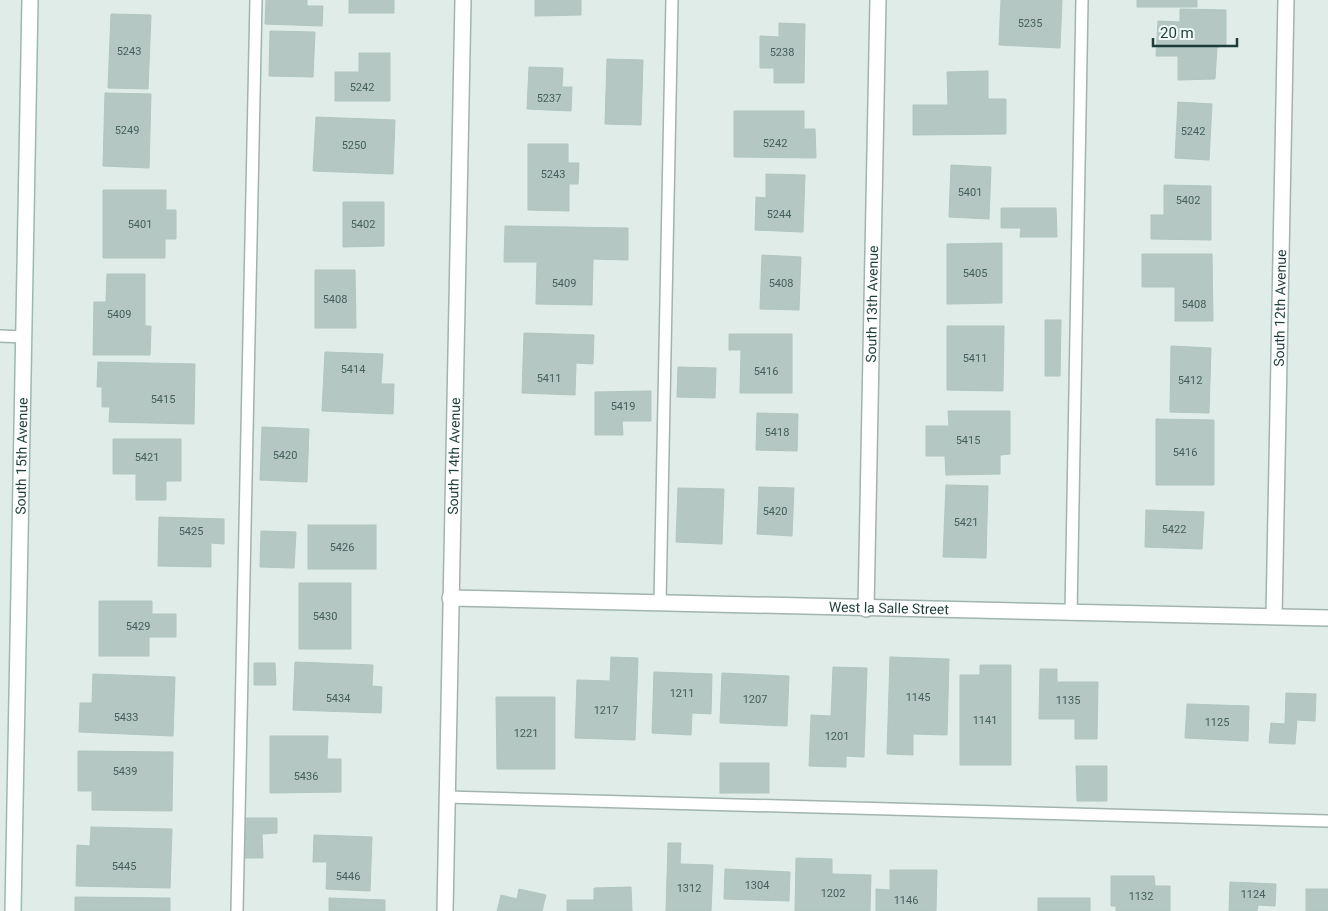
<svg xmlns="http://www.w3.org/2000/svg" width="1328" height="911" font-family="Roboto,sans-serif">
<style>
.building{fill:#b4c7c2;stroke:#b1c6c0}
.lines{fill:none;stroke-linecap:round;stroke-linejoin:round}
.lane-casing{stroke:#a1b4b0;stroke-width:14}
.street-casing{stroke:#a1b4b0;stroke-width:18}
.secondary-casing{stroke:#9cb8b3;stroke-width:18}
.lane{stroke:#fff;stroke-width:11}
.street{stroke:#fff;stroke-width:15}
.secondary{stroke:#fff;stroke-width:15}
.labels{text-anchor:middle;stroke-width:4.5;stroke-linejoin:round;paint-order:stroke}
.number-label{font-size:11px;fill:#44605c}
.street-label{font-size:14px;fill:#1e3d3a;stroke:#eff8f5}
</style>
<rect width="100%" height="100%" fill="#dfece8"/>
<!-- building -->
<g class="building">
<path d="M 266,0 L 307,0 L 307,6 L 323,6 L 322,26 L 265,24 Z"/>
<rect x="349" y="0" width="45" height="13"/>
<path d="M 535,0 L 581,0 L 581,15 L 535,16 Z"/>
<path d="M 1001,0 L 1062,0 L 1060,48 L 999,45 Z"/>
<rect x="1137" y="0" width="60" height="7"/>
<path d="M 1180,9 L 1226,10 L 1226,46 L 1217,47 L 1215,79 L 1178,80 L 1178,56 L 1156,56 L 1158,21 L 1180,22 Z"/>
<path d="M 111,14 L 151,15 L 148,89 L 108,88 Z"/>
<path d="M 779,23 L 805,24 L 804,83 L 774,83 L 774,68 L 760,68 L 760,36 L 779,37 Z"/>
<path d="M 270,31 L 315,32 L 313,77 L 269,76 Z"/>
<path d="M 359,53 L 390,53 L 390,101 L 335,101 L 335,72 L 359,72 Z"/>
<path d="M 607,59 L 643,60 L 641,125 L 605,124 Z"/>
<path d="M 529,67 L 563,68 L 562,87 L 572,87 L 571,111 L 527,109 Z"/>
<path d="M 988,71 L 988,99 L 1006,99 L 1006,134 L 913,135 L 913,105 L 948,105 L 947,72 Z"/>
<path d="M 105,93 L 151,94 L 149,168 L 103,166 Z"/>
<path d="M 1178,102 L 1212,104 L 1209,160 L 1175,158 Z"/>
<path d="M 734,111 L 804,111 L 804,129 L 815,129 L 816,158 L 734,157 Z"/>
<path d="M 316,117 L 395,120 L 393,174 L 313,171 Z"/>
<path d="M 528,144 L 568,144 L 568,163 L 579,163 L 578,184 L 569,184 L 569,211 L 528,210 Z"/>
<path d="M 951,165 L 991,167 L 989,219 L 949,217 Z"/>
<path d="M 766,174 L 805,175 L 803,232 L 755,230 L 756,197 L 766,198 Z"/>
<path d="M 1164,185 L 1211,186 L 1211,240 L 1151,239 L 1151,215 L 1164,215 Z"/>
<path d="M 103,190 L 166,190 L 166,210 L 176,210 L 176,239 L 165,239 L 165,258 L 103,258 Z"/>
<path d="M 343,202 L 384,202 L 384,246 L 343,247 Z"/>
<path d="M 1001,208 L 1056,208 L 1057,237 L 1020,237 L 1021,228 L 1001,228 Z"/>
<path d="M 505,226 L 628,228 L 628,260 L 593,259 L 592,305 L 536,304 L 537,262 L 504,262 Z"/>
<path d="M 1002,243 L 1002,303 L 947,304 L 947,244 Z"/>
<path d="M 1142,254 L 1212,254 L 1213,321 L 1175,321 L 1175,287 L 1142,287 Z"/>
<path d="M 762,255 L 801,257 L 799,310 L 760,309 Z"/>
<path d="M 315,270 L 355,270 L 356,328 L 315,328 Z"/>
<path d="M 107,274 L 145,274 L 145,326 L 151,326 L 150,355 L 93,355 L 94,302 L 106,302 Z"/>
<path d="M 1045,320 L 1061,320 L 1060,376 L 1045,376 Z"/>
<path d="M 947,326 L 1004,326 L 1003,391 L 947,390 Z"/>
<path d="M 524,333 L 594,335 L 593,364 L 576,363 L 575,395 L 522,393 Z"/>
<path d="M 729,334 L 792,334 L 792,393 L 740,393 L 741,350 L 729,350 Z"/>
<path d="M 1171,346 L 1211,348 L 1209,413 L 1170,412 Z"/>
<path d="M 325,352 L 383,354 L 381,384 L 394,384 L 393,414 L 322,411 Z"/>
<path d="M 98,362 L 195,364 L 194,424 L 109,422 L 110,407 L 102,407 L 102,387 L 97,387 Z"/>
<path d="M 678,367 L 716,368 L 715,398 L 677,397 Z"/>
<path d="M 651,391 L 651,421 L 622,421 L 623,435 L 595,435 L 595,392 Z"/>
<path d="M 948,411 L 1010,411 L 1010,454 L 1000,455 L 1000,474 L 946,475 L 945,456 L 926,456 L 926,426 L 949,426 Z"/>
<path d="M 757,413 L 798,414 L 797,451 L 756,450 Z"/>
<path d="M 1156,419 L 1214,420 L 1214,485 L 1156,485 Z"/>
<path d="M 262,427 L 309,429 L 307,482 L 260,480 Z"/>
<path d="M 113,439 L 181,439 L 181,481 L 166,481 L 166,500 L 136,500 L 136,474 L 113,474 Z"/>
<path d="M 946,485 L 988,486 L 986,558 L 943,557 Z"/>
<path d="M 759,487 L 794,488 L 792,536 L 757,534 Z"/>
<path d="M 678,488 L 724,489 L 722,544 L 676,542 Z"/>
<path d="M 1146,510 L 1204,512 L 1202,549 L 1145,547 Z"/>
<path d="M 159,517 L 224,519 L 224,544 L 211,543 L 211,567 L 158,566 Z"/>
<rect x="308" y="525" width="68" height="44"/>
<path d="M 261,531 L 296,532 L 294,568 L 260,567 Z"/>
<rect x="299" y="583" width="52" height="66"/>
<path d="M 99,601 L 152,601 L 152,614 L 176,614 L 176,637 L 149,637 L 149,656 L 99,656 Z"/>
<path d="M 611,657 L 638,658 L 635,740 L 575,738 L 577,680 L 610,681 Z"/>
<path d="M 890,657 L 949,659 L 947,735 L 913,734 L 913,755 L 887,754 Z"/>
<path d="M 295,662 L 373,665 L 372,686 L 382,687 L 381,713 L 293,710 Z"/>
<path d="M 254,663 L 275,663 L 276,685 L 254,685 Z"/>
<path d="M 980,665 L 1011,665 L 1011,765 L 960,765 L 960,675 L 980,675 Z"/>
<path d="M 833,667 L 867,668 L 864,757 L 846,756 L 846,767 L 809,766 L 811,715 L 831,716 Z"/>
<path d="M 1040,669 L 1057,669 L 1057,682 L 1098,682 L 1097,739 L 1075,739 L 1075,719 L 1039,719 Z"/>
<path d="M 654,672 L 712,674 L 711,714 L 692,713 L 691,735 L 652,733 Z"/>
<path d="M 722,673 L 789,676 L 787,726 L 720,723 Z"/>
<path d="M 93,674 L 175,677 L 173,736 L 79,732 L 80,703 L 92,703 Z"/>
<path d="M 1286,693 L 1316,694 L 1315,721 L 1297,720 L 1295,744 L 1269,743 L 1271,723 L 1285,724 Z"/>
<path d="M 496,697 L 555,697 L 555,769 L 497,769 Z"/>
<path d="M 1187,704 L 1249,706 L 1248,741 L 1185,738 Z"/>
<path d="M 270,736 L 328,736 L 327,759 L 341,759 L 341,792 L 270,793 Z"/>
<path d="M 78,751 L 173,752 L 172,811 L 92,810 L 92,791 L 78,791 Z"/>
<rect x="720" y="763" width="49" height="30"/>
<path d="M 1076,766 L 1107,766 L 1107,801 L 1077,801 Z"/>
<path d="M 244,818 L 277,818 L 277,833 L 262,834 L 263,858 L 245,858 Z"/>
<path d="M 91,827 L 172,829 L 170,888 L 76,886 L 77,845 L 90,846 Z"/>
<path d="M 314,835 L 372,837 L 370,891 L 326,889 L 327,862 L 313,862 Z"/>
<path d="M 668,843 L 681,843 L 680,864 L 713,865 L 711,911 L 666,911 Z"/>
<path d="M 796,858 L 832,859 L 832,874 L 871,875 L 870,911 L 795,911 Z"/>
<path d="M 725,869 L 790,872 L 789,901 L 724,899 Z"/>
<path d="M 890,870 L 937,870 L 936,911 L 876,911 L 876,889 L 890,890 Z"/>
<path d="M 1111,876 L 1154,876 L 1155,886 L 1170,886 L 1170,911 L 1116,911 L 1116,906 L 1111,906 Z"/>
<path d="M 1230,882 L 1276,884 L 1275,906 L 1258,905 L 1257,911 L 1229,911 Z"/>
<path d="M 631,887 L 632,911 L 567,911 L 567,900 L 594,900 L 594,888 Z"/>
<path d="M 519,889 L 546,895 L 542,911 L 497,911 L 501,895 L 517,899 Z"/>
<rect x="1306" y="889" width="22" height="22"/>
<path d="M 75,897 L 170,898 L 170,911 L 75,911 Z"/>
<path d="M 329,898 L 385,900 L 385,911 L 329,911 Z"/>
<rect x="1038" y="898" width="52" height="13"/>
</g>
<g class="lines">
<defs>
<g id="lane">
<path d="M 0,336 L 24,337"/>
<path d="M 660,602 L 672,0"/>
<path d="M 1071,614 L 1082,0"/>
<path d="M 447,797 L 1328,821"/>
<path d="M 237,911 L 256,0"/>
</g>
<g id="street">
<path id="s1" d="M 450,598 L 1328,618"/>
<path id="s2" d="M 866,609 L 878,0"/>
<path id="s3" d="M 1274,616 L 1286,0"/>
<path id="s4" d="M 445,911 L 463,0"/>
</g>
<g id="secondary">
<path id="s5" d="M 13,911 L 30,0"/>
</g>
</defs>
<!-- lane casing -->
<use href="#lane" class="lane-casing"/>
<!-- street casing -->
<use href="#street" class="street-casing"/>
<!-- secondary casing -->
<use href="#secondary" class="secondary-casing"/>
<!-- lane -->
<use href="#lane" class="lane"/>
<!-- street -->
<use href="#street" class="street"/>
<!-- secondary -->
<use href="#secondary" class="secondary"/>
</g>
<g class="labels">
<!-- number labels -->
<g class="number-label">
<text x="1030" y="27">5235</text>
<text x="129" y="55">5243</text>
<text x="782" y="56">5238</text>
<text x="362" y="91">5242</text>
<text x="549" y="102">5237</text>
<text x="127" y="134">5249</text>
<text x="1193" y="135">5242</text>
<text x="775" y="147">5242</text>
<text x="354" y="149">5250</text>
<text x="553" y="178">5243</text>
<text x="970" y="196">5401</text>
<text x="1188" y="204">5402</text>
<text x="779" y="218">5244</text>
<text x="140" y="228">5401</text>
<text x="363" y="228">5402</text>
<text x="975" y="277">5405</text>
<text x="564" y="287">5409</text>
<text x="781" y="287">5408</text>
<text x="335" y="303">5408</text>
<text x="1194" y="308">5408</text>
<text x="119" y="318">5409</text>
<text x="975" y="362">5411</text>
<text x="353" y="373">5414</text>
<text x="766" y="375">5416</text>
<text x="549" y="382">5411</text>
<text x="1190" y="384">5412</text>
<text x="163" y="403">5415</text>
<text x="623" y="410">5419</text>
<text x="777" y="436">5418</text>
<text x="968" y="444">5415</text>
<text x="1185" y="456">5416</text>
<text x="285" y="459">5420</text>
<text x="147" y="461">5421</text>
<text x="775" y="515">5420</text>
<text x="966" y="526">5421</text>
<text x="1174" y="533">5422</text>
<text x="191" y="535">5425</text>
<text x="342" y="551">5426</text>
<text x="325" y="620">5430</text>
<text x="138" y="630">5429</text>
<text x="682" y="697">1211</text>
<text x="918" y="701">1145</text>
<text x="338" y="702">5434</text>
<text x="755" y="703">1207</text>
<text x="1068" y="704">1135</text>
<text x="606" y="714">1217</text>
<text x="126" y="721">5433</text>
<text x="985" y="724">1141</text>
<text x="1217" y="726">1125</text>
<text x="526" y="737">1221</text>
<text x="837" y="740">1201</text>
<text x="125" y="775">5439</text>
<text x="306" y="780">5436</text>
<text x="124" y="870">5445</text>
<text x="348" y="880">5446</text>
<text x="757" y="889">1304</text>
<text x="689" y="892">1312</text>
<text x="833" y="897">1202</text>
<text x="1253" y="898">1124</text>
<text x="1141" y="900">1132</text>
<text x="906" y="904">1146</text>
</g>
<!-- street labels -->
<g class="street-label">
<text dy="5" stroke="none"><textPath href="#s2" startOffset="305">South 13th Avenue</textPath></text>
<text dy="5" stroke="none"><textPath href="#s3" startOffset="308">South 12th Avenue</textPath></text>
<text dy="5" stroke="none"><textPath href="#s4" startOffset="455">South 14th Avenue</textPath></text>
<text dy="5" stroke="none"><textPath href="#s5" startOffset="455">South 15th Avenue</textPath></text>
<text dy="5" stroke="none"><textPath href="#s1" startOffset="439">West la Salle Street</textPath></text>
</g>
</g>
<!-- scale -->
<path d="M1153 38v8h84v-8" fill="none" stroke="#1e3d3a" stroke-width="2.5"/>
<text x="1160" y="38" font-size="15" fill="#1e3d3a" stroke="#eff8f5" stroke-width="4" paint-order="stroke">20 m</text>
</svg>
